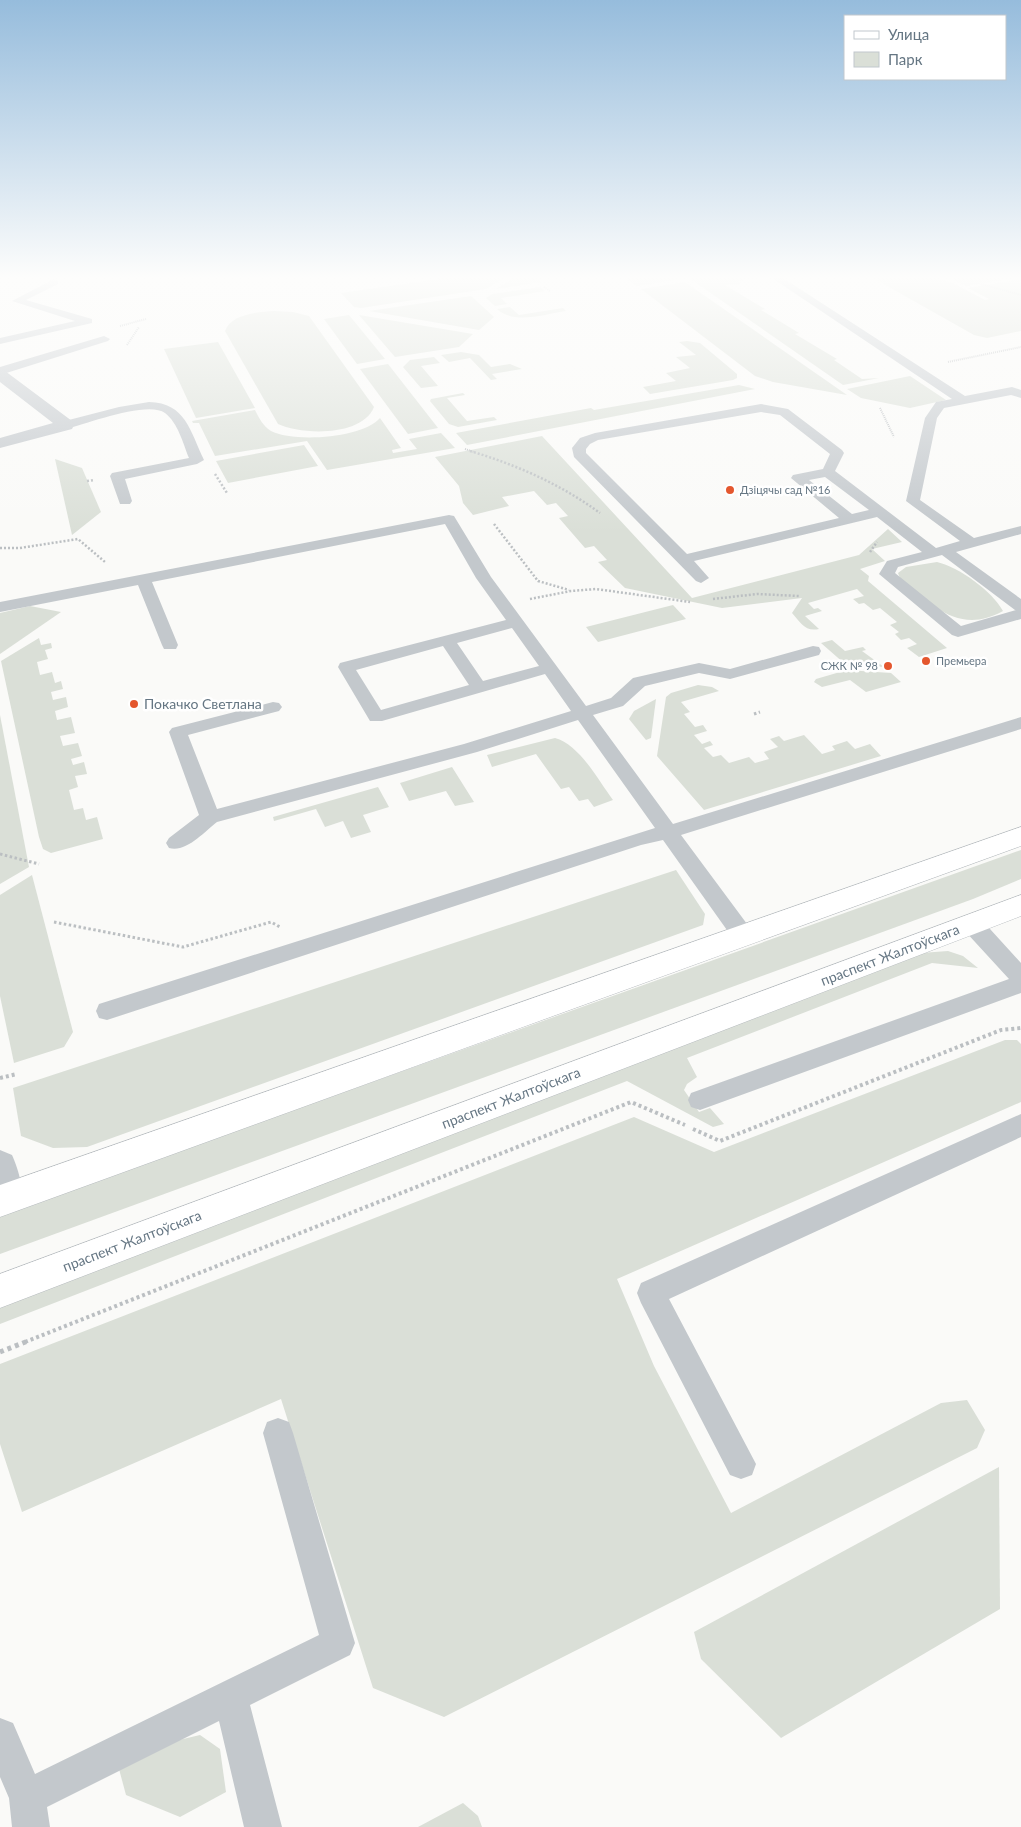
<svg xmlns="http://www.w3.org/2000/svg" width="1021" height="1827" font-family="Lato,sans-serif">
<style>
.green{fill:#dadfd7}
.lines{fill:none;stroke-linecap:round;stroke-linejoin:round}
.primary-casing{stroke:#b5babe;stroke-width:1}
.path-far4{stroke:#bbbfc2;stroke-width:2;stroke-dasharray:1 1;stroke-linecap:butt}
.path-far3{stroke:#bbbfc2;stroke-width:2.5;stroke-dasharray:2 2;stroke-linecap:butt}
.path-far2{stroke:#bbbfc2;stroke-width:3;stroke-dasharray:2.5 2.5;stroke-linecap:butt}
.path-far1{stroke:#bbbfc2;stroke-width:4;stroke-dasharray:3 3;stroke-linecap:butt}
.path{stroke:#bbbfc2;stroke-width:5;stroke-dasharray:4 4;stroke-linecap:butt}
.service{fill:#c3c8cc;fill-rule:evenodd}
.minor{fill:#c3c8cc;fill-rule:evenodd}
.primary{fill:#fff;fill-rule:evenodd}
.poi-dot{fill:#e4572e;stroke:#fff;stroke-width:2}
.labels{text-anchor:middle;stroke-width:5;stroke-linejoin:round;paint-order:stroke}
.far-poi-label{font-size:11px;fill:#657683;stroke:#fff;text-anchor:start}
.poi-label{font-size:14px;fill:#657683;stroke:#fff;text-anchor:start}
.street-label{font-size:14px;fill:#657683;stroke:#fff}
</style>
<rect width="100%" height="100%" fill="#fafaf8"/>
<!-- green -->
<g class="green">
<path d="M 445,278 L 504,278 L 486,289 L 361,308 L 354,307 L 341,293 Z"/>
<path d="M 513,278 L 536,278 L 541,282 L 496,289 Z"/>
<path d="M 625,278 L 679,278 L 681,279 L 637,286 Z"/>
<path d="M 689,278 L 757,278 L 738,281 L 741,284 L 725,285 L 765,309 L 761,310 L 799,333 L 795,334 L 837,359 L 834,360 L 862,379 L 879,378 L 843,385 Z"/>
<path d="M 873,278 L 931,278 L 951,282 L 985,300 L 989,299 L 968,288 L 1021,279 L 1021,331 L 987,338 L 974,335 Z"/>
<path d="M 950,278 L 1014,278 L 966,286 Z"/>
<path d="M 685,282 L 847,395 L 773,382 L 755,376 L 641,289 Z"/>
<path d="M 540,287 L 545,291 L 501,298 L 507,304 L 495,306 L 486,298 L 492,294 Z"/>
<path d="M 471,296 L 494,317 L 479,330 L 369,311 Z"/>
<path d="M 510,307 L 519,315 L 563,308 L 566,311 C 545,314 514,325 497,309 Z"/>
<path d="M 274,311 L 293,312 L 309,316 L 374,407 C 362,437 301,435 278,424 L 225,331 C 231,314 258,312 274,311 Z"/>
<path d="M 349,315 L 385,359 L 357,364 L 324,319 Z"/>
<path d="M 359,315 L 473,334 L 459,347 L 395,357 Z"/>
<path d="M 687,341 L 700,343 L 737,374 L 737,378 L 733,380 L 650,394 L 643,387 L 676,381 L 666,373 L 690,368 L 676,357 L 696,355 L 679,342 Z"/>
<path d="M 218,342 L 255,408 L 196,418 L 164,349 Z"/>
<path d="M 461,352 L 479,355 L 491,367 L 510,364 L 522,369 L 492,374 L 497,379 L 491,380 L 470,358 L 449,362 L 441,355 Z"/>
<path d="M 434,357 L 440,363 L 421,366 L 438,386 L 421,388 L 403,367 L 410,360 Z"/>
<path d="M 388,364 L 438,428 L 408,434 L 360,369 Z"/>
<path d="M 910,376 L 946,400 L 910,408 L 861,398 L 847,389 Z"/>
<path d="M 739,385 L 755,389 L 467,445 L 456,433 L 591,408 L 594,410 Z"/>
<path d="M 463,393 L 465,395 L 447,398 L 467,421 L 494,417 L 497,420 L 458,427 L 449,424 L 430,401 L 431,399 Z"/>
<path d="M 255,410 C 259,418 263,426 271,431 C 294,443 363,438 380,418 L 401,448 L 392,450 L 393,453 L 417,449 L 409,439 L 441,433 L 455,448 L 327,470 L 307,441 L 215,456 L 199,423 L 193,423 L 192,421 Z"/>
<path d="M 542,436 L 692,598 L 859,555 L 888,529 L 902,542 L 872,549 L 885,561 L 860,569 L 869,576 L 868,581 L 947,648 L 919,657 L 907,648 L 917,644 L 909,638 L 901,640 L 895,634 L 899,632 L 890,625 L 897,622 L 880,608 L 873,610 L 864,603 L 859,604 L 853,599 L 864,596 L 857,589 L 808,603 L 814,609 L 818,608 L 822,611 L 805,616 L 819,629 C 805,632 801,623 792,613 L 802,598 L 722,608 L 625,588 L 598,562 L 607,560 L 594,546 L 585,548 L 559,518 L 568,516 L 556,503 L 547,505 L 534,491 L 502,497 L 509,506 L 473,515 L 463,503 L 459,486 L 435,457 Z"/>
<path d="M 304,445 L 318,466 L 228,483 L 216,461 Z"/>
<path d="M 55,459 L 82,468 L 101,512 L 72,535 Z"/>
<path d="M 937,562 C 959,567 992,591 1003,611 C 960,635 934,606 901,581 L 898,573 L 906,567 Z"/>
<path d="M 673,605 L 686,619 L 598,642 L 586,627 Z"/>
<path d="M 30,606 L 61,612 L 0,654 L 0,613 Z"/>
<path d="M 39,638 L 41,645 L 51,643 L 52,648 L 45,650 L 48,659 L 37,662 L 40,675 L 52,672 L 55,683 L 61,681 L 63,689 L 51,692 L 53,700 L 66,697 L 68,707 L 55,711 L 57,720 L 71,717 L 75,733 L 60,736 L 63,746 L 78,743 L 82,756 L 71,759 L 73,765 L 84,762 L 87,774 L 75,776 L 78,787 L 69,790 L 74,810 L 83,808 L 86,820 L 97,817 L 103,839 L 51,853 L 43,849 L 39,837 L 1,661 Z"/>
<path d="M 832,640 L 845,651 L 863,647 L 866,650 L 862,651 L 884,667 L 845,664 L 821,643 Z"/>
<path d="M 847,670 L 891,673 L 901,682 L 866,692 L 850,680 L 822,687 L 814,682 L 816,679 Z"/>
<path d="M 698,685 L 712,687 L 719,691 L 681,702 L 690,712 L 684,714 L 695,727 L 703,725 L 707,731 L 694,735 L 702,744 L 710,741 L 713,745 L 704,748 L 713,757 L 721,755 L 729,763 L 749,757 L 755,763 L 769,759 L 764,752 L 778,747 L 770,739 L 779,736 L 784,741 L 804,735 L 822,754 L 835,750 L 832,746 L 847,741 L 855,749 L 870,744 L 881,756 L 704,810 L 657,756 L 666,697 L 671,693 Z"/>
<path d="M 656,699 L 651,738 L 646,740 L 629,719 L 634,711 Z"/>
<path d="M 0,715 L 29,867 L 0,884 Z"/>
<path d="M 555,738 C 580,745 598,780 613,800 L 594,807 L 588,799 L 579,801 L 569,787 L 561,789 L 536,754 L 492,767 L 487,755 Z"/>
<path d="M 452,767 L 474,802 L 455,806 L 446,791 L 409,801 L 400,783 Z"/>
<path d="M 378,787 L 389,807 L 363,815 L 371,832 L 351,838 L 343,821 L 325,827 L 316,809 L 274,821 L 273,817 Z"/>
<path d="M 1021,850 L 1021,879 L 973,899 L 0,1254 L 0,1215 Z"/>
<path d="M 676,870 L 705,914 L 703,925 L 87,1147 L 53,1148 L 21,1136 L 13,1088 Z"/>
<path d="M 32,875 L 73,1032 L 64,1047 L 14,1063 L 0,996 L 0,895 Z"/>
<path d="M 948,951 L 963,956 L 978,968 L 932,963 L 687,1058 L 697,1077 L 687,1084 L 684,1090 L 699,1112 L 710,1108 L 724,1124 L 713,1127 L 627,1081 L 0,1324 L 0,1302 L 921,953 Z"/>
<path d="M 1005,1040 L 1017,1040 L 1021,1044 L 1021,1102 L 617,1279 L 654,1366 L 731,1513 L 941,1403 L 967,1400 L 985,1430 L 977,1448 L 444,1717 L 373,1688 L 281,1399 L 22,1512 L 0,1444 L 0,1364 L 634,1117 L 714,1152 Z"/>
<path d="M 999,1467 L 1000,1609 L 781,1738 L 701,1659 L 694,1632 Z"/>
<path d="M 200,1735 L 220,1749 L 226,1792 L 180,1817 L 126,1795 L 119,1769 L 162,1744 Z"/>
<path d="M 463,1803 L 478,1816 L 482,1827 L 418,1827 Z"/>
</g>
<g class="lines">
<defs>
<g id="primary">
<path d="M 1021,827 L 1021,846 L 0,1217 L 0,1185 Z"/>
<path d="M 1021,895 L 1021,916 L 0,1308 L 0,1274 Z"/>
</g>
</defs>
<!-- primary casing -->
<use href="#primary" class="primary-casing"/>
<!-- path-far4 -->
<g class="path-far4">
<path d="M 981,284 L 1021,295"/>
<path d="M 544,287 L 550,291"/>
<path d="M 120,326 L 146,319"/>
<path d="M 127,345 L 139,327"/>
<path d="M 948,362 L 1021,347"/>
<path d="M 880,408 L 894,437"/>
<path d="M 465,449 L 474,452"/>
</g>
<!-- path-far3 -->
<g class="path-far3">
<path d="M 470,451 C 517,465 560,484 600,513"/>
<path d="M 215,474 L 227,493"/>
<path d="M 87,481 L 94,480"/>
<path d="M 494,524 L 538,581 L 569,590"/>
<path d="M 0,548 L 20,548 L 78,539 L 105,562"/>
<path d="M 870,552 L 877,542"/>
<path d="M 530,599 L 571,591 L 596,589 L 690,602"/>
<path d="M 713,599 L 757,594 L 799,596"/>
</g>
<!-- path-far2 -->
<g class="path-far2">
<path d="M 754,714 L 760,712"/>
<path d="M 0,854 L 39,864"/>
<path d="M 54,922 L 183,947 L 271,922 L 280,927"/>
</g>
<!-- path-far1 -->
<g class="path-far1">
<path d="M 0,1078 L 17,1074"/>
<path d="M 693,1129 L 720,1141 L 1001,1030 L 1021,1028"/>
<path d="M 25,1342 L 631,1102 L 685,1125"/>
</g>
<!-- path -->
<path class="path" d="M 0,1352 L 28,1341"/>
<!-- service -->
<g class="service">
<path d="M 772,278 L 783,278 L 965,396 L 1012,387 L 1021,390 L 1021,398 L 1011,395 L 944,408 L 937,418 L 920,500 L 974,538 L 1021,526 L 1021,534 L 956,552 L 1021,599 L 1021,619 L 958,637 L 952,635 L 879,574 L 887,561 L 922,552 L 877,517 L 694,561 L 709,578 L 701,583 L 696,581 L 574,457 L 572,448 L 580,438 L 595,433 L 761,404 L 788,409 L 842,450 L 844,453 L 835,471 L 936,548 L 960,541 L 906,501 L 925,418 L 936,402 L 952,399 ZM 761,412 L 780,415 L 830,454 L 823,469 L 793,475 L 791,478 L 839,518 L 687,554 L 586,453 L 586,449 L 590,444 L 598,440 ZM 825,477 L 869,510 L 852,514 L 809,480 ZM 942,555 L 1015,610 L 1016,610 L 961,626 L 895,573 L 898,567 Z"/>
<path d="M 54,279 L 58,280 L 58,284 L 26,300 L 92,319 L 92,323 L 0,344 L 0,338 L 75,321 L 12,301 Z"/>
<path d="M 104,336 L 110,339 L 108,341 L 0,375 L 0,367 Z"/>
<path d="M 149,402 C 186,403 190,431 204,460 L 197,464 L 125,479 L 132,501 L 130,504 L 120,504 L 110,476 L 112,473 L 189,458 C 183,443 178,423 165,413 C 148,400 86,424 66,429 L 60,425 L 61,422 L 119,407 Z"/>
<path d="M 449,515 L 454,516 L 491,577 L 586,706 L 611,698 L 633,678 L 699,663 L 730,669 L 813,646 L 819,647 L 821,651 L 819,655 L 730,679 L 699,673 L 645,686 L 623,706 L 593,715 L 673,824 L 1021,717 L 1021,729 L 681,835 L 750,928 L 753,934 L 750,940 L 742,942 L 734,940 L 663,840 L 641,845 L 107,1020 L 99,1018 L 96,1011 L 99,1004 L 655,828 L 578,720 L 477,752 L 217,822 C 204,832 186,853 169,848 L 166,843 L 169,838 L 199,815 L 169,732 L 172,728 L 273,702 L 279,703 L 282,707 L 279,711 L 188,735 L 217,809 L 464,744 L 571,711 L 545,674 L 382,721 L 370,721 L 338,667 L 340,663 L 506,620 L 476,578 L 445,524 L 152,582 L 178,645 L 176,649 L 164,649 L 162,645 L 138,585 L 0,612 L 0,602 ZM 512,628 L 539,666 L 483,681 L 457,643 ZM 443,646 L 469,685 L 381,710 L 356,670 Z"/>
<path d="M 972,916 L 980,918 L 1021,963 L 1021,993 L 700,1110 L 691,1107 L 688,1100 L 691,1093 L 1009,979 L 964,930 L 961,924 L 964,918 Z"/>
<path d="M 1021,1114 L 1021,1137 L 669,1299 L 756,1464 L 752,1475 L 741,1479 L 730,1475 L 641,1303 L 637,1293 L 641,1283 Z"/>
<path d="M 278,1418 L 289,1422 L 293,1433 L 355,1643 L 350,1655 L 250,1705 L 282,1827 L 244,1827 L 219,1721 L 47,1807 L 50,1827 L 12,1827 L 9,1798 L 0,1777 L 0,1718 L 13,1723 L 35,1774 L 319,1635 L 263,1433 L 267,1422 Z"/>
</g>
<!-- minor -->
<g class="minor">
<path d="M 0,369 L 5,371 L 72,421 L 74,425 L 72,429 L 0,448 L 0,438 L 53,423 L 0,382 Z"/>
<path d="M 0,1150 L 12,1155 C 19,1171 26,1193 18,1210 L 6,1215 L 0,1212 Z"/>
</g>
<!-- primary -->
<use href="#primary" class="primary"/>
</g>
<!-- sky -->
<linearGradient id="sky" x2="0" y2="1"><stop stop-color="#96bcdc"/><stop offset="0.52" stop-color="#fdfdfc"/><stop offset="1" stop-color="#fdfdfc" stop-opacity="0"/></linearGradient>
<rect width="1021" height="533" fill="url(#sky)"/>
<!-- markers -->
<g class="poi-dot">
<circle cx="730" cy="490" r="5"/>
<circle cx="926" cy="661" r="5"/>
<circle cx="888" cy="666" r="5"/>
<circle cx="134" cy="704" r="5"/>
</g>
<g class="labels">
<!-- far-poi labels -->
<g class="far-poi-label">
<text x="740" y="494">Дзіцячы сад №16</text>
<text x="936" y="665">Премьера</text>
<text x="878" y="670" text-anchor="end">СЖК № 98</text>
</g>
<!-- poi labels -->
<g class="poi-label">
<text x="144" y="709">Покачко Светлана</text>
</g>
<!-- street labels -->
<g class="street-label">
<text transform="translate(890 955) rotate(-21)" y="5">праспект Жалтоўскага</text>
<text transform="translate(511 1098) rotate(-21)" y="5">праспект Жалтоўскага</text>
<text transform="translate(132 1241) rotate(-21)" y="5">праспект Жалтоўскага</text>
</g>
</g>
<!-- legend -->
<rect x="844" y="15" width="162" height="65" fill="#ffffff" stroke="#c1c8cd"/>
<rect x="854" y="31" width="25" height="8" fill="#ffffff" stroke="#c1c8cd"/>
<text x="888" y="40" font-size="15" fill="#657683">Улица</text>
<rect x="854" y="52" width="25" height="15" fill="#dadfd7" stroke="#c1c8cd"/>
<text x="888" y="65" font-size="15" fill="#657683">Парк</text>
</svg>
